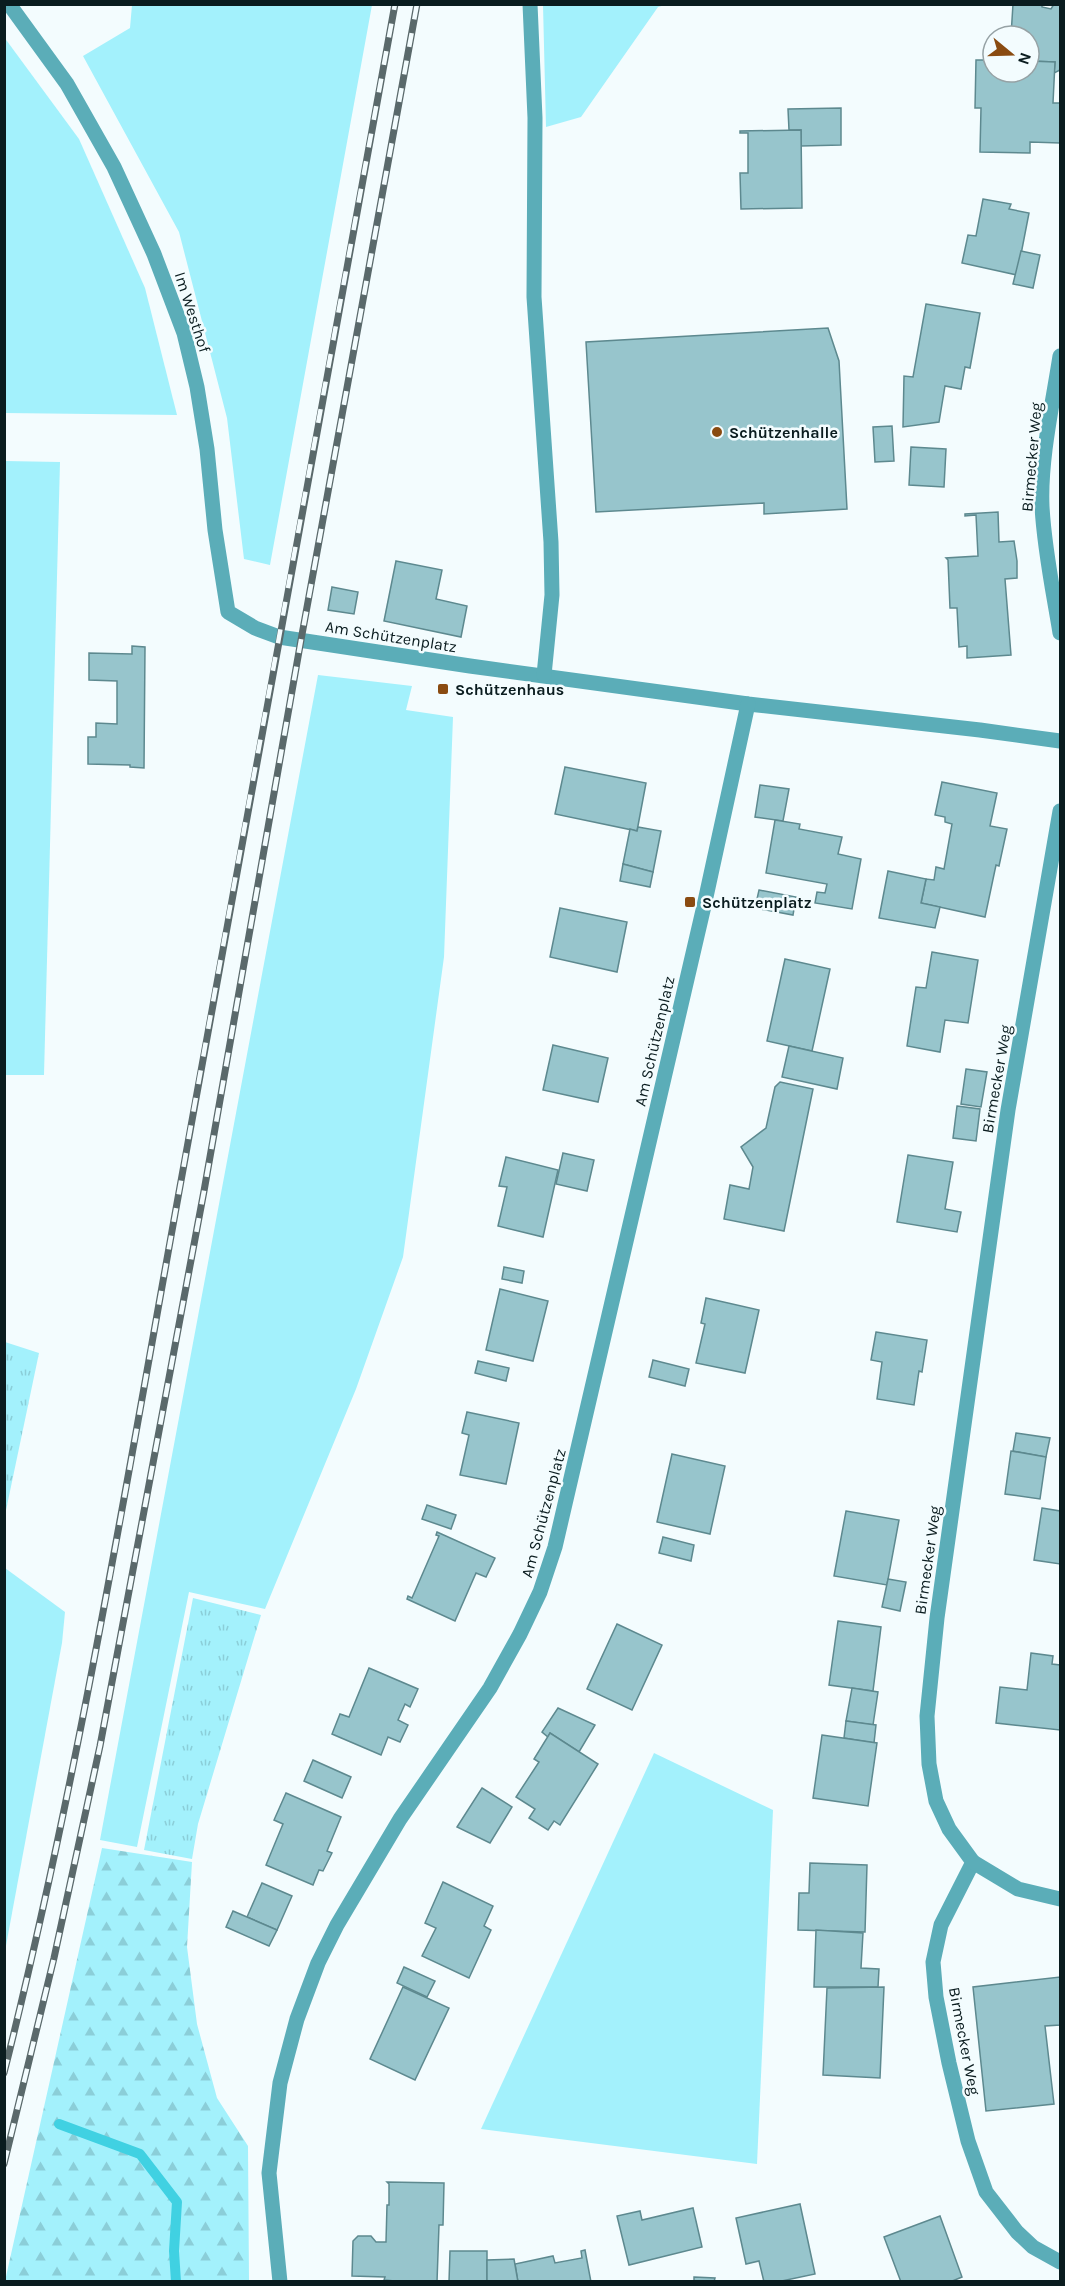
<svg xmlns="http://www.w3.org/2000/svg" width="1065" height="2286" font-family="Karla,sans-serif">
<style>
.green{fill:#a3f1fc}
.forest{fill:url(#forest-firs)}
.park{fill:url(#park-tufts)}
.lines{fill:none;stroke-linecap:round;stroke-linejoin:round}
.stream{stroke:#40d1e2;stroke-width:10}
.building{fill:#97c5cc;stroke:#5d898f;stroke-width:1.5}
.minor{stroke:#5badb8;stroke-width:15}
.rail-casing{stroke:#5a696b;stroke-width:7}
.rail{stroke:#f3fcfe;stroke-width:4.5;stroke-dasharray:14;stroke-linecap:butt}
.poi-dot{fill:#8a4b11;stroke:#f3fcfe;stroke-width:2}
.labels{text-anchor:middle;stroke-width:5;stroke-linejoin:round;paint-order:stroke}
.street-label{font-size:16px;fill:#0a1c1f;stroke:#f3fcfe}
.poi-label{font-size:16px;font-weight:bold;fill:#0a1c1f;stroke:#f3fcfe;text-anchor:start}
</style>
<defs>
<pattern id="forest-firs" width="22" height="20" patternUnits="userSpaceOnUse" patternTransform="scale(1.5)"><rect width="22" height="20" fill="#a3f1fc"/><path d="M5 1l3.5 6h-7zM16 11l3.5 6h-7z" fill="#8bced8"/></pattern>
<pattern id="park-tufts" width="24" height="20" patternUnits="userSpaceOnUse" patternTransform="scale(1.5)"><rect width="24" height="20" fill="#a3f1fc"/><path d="M3 7l-1-3M5 7V3M7 7l1-3M15 17l-1-3M17 17v-4M19 17l1-3" fill="none" stroke="#8bced8"/></pattern>
</defs>
<rect width="100%" height="100%" fill="#f3fcfe"/>
<!-- green -->
<g class="green">
<path d="M 132,5 L 372,5 L 270,565 L 244,559 L 227,418 L 179,232 L 83,56 L 130,28 Z"/>
<path d="M 543,5 L 665,5 L 658,7 L 581,117 L 546,127 Z"/>
<path d="M 4,37 L 79,139 L 145,288 L 177,415 L 5,413 Z"/>
<path d="M 5,461 L 60,462 L 44,1075 L 5,1075 Z"/>
<path d="M 318,675 L 412,686 L 406,710 L 453,717 L 444,957 L 403,1257 L 356,1389 L 265,1609 L 189,1592 L 137,1847 L 100,1840 Z"/>
<path d="M 5,1568 L 65,1612 L 62,1643 L 5,1951 Z"/>
<path d="M 654,1753 L 773,1810 L 757,2164 L 481,2129 Z"/>
</g>
<!-- forest -->
<path class="forest" d="M 102,1848 L 192,1862 L 187,1947 L 197,2024 L 217,2098 L 248,2146 L 249,2281 L 5,2281 Z"/>
<!-- park -->
<g class="park">
<path d="M 5,1342 L 39,1353 L 5,1515 L 4,1342 Z"/>
<path d="M 193,1598 L 261,1615 L 198,1824 L 192,1859 L 144,1850 Z"/>
</g>
<g class="lines">
<!-- stream -->
<path class="stream" d="M 59,2124 L 140,2154 L 177,2202 L 174,2251 L 176,2282"/>
</g>
<!-- building -->
<g class="building">
<path d="M 1013,4 L 1042,4 L 1042,7 L 1051,9 L 1054,4 L 1060,4 L 1060,70 L 1054,73 L 1055,62 L 1029,61 L 1029,36 L 1011,36 Z"/>
<path d="M 976,60 L 993,60 L 993,72 L 1029,72 L 1029,61 L 1055,62 L 1053,103 L 1060,103 L 1060,143 L 1030,142 L 1030,153 L 980,152 L 981,108 L 975,108 Z"/>
<path d="M 841,108 L 841,145 L 801,146 L 801,130 L 789,130 L 788,109 Z"/>
<path d="M 801,130 L 802,208 L 741,209 L 740,173 L 748,173 L 748,133 L 740,133 L 740,131 Z"/>
<path d="M 983,199 L 1011,204 L 1009,209 L 1029,213 L 1017,275 L 962,263 L 968,235 L 976,236 Z"/>
<path d="M 1021,251 L 1040,255 L 1033,288 L 1013,284 Z"/>
<path d="M 926,304 L 980,313 L 970,368 L 965,367 L 961,389 L 945,386 L 939,422 L 903,427 L 904,376 L 913,377 Z"/>
<path d="M 828,328 L 839,361 L 847,509 L 764,514 L 764,503 L 596,512 L 586,342 Z"/>
<path d="M 892,426 L 894,461 L 875,462 L 873,427 Z"/>
<path d="M 911,447 L 946,449 L 944,487 L 909,485 Z"/>
<path d="M 998,512 L 999,542 L 1014,541 L 1017,561 L 1017,578 L 1005,579 L 1011,655 L 967,658 L 967,646 L 959,647 L 957,608 L 950,608 L 948,560 L 946,558 L 978,556 L 976,515 L 965,516 L 965,514 Z"/>
<path d="M 396,561 L 442,570 L 436,599 L 467,606 L 461,637 L 384,621 Z"/>
<path d="M 332,587 L 358,592 L 354,614 L 328,610 Z"/>
<path d="M 132,646 L 145,647 L 144,768 L 130,767 L 130,765 L 88,764 L 88,737 L 96,737 L 96,723 L 117,724 L 117,681 L 89,680 L 89,653 L 132,654 Z"/>
<path d="M 565,767 L 646,783 L 637,831 L 555,814 Z"/>
<path d="M 942,782 L 997,793 L 990,826 L 1007,829 L 999,866 L 996,865 L 985,917 L 921,903 L 926,879 L 934,880 L 936,867 L 944,869 L 952,824 L 945,822 L 945,817 L 935,815 Z"/>
<path d="M 760,785 L 789,789 L 783,821 L 755,817 Z"/>
<path d="M 775,820 L 800,824 L 799,829 L 842,837 L 838,854 L 861,859 L 852,909 L 815,903 L 817,892 L 825,893 L 827,884 L 766,873 Z"/>
<path d="M 638,827 L 661,831 L 653,872 L 623,864 L 630,829 L 637,831 Z"/>
<path d="M 623,864 L 653,872 L 650,887 L 620,881 Z"/>
<path d="M 888,871 L 926,879 L 921,903 L 940,907 L 935,928 L 879,918 Z"/>
<path d="M 759,890 L 796,897 L 793,915 L 755,908 Z"/>
<path d="M 560,908 L 627,922 L 617,972 L 550,957 Z"/>
<path d="M 932,952 L 978,960 L 968,1023 L 945,1020 L 940,1052 L 907,1046 L 916,987 L 926,988 Z"/>
<path d="M 785,959 L 830,969 L 812,1051 L 767,1041 Z"/>
<path d="M 553,1045 L 608,1058 L 598,1102 L 543,1090 Z"/>
<path d="M 789,1046 L 843,1058 L 837,1089 L 782,1077 Z"/>
<path d="M 966,1069 L 987,1072 L 981,1107 L 961,1104 Z"/>
<path d="M 780,1082 L 813,1089 L 784,1231 L 724,1219 L 730,1185 L 749,1189 L 753,1167 L 741,1147 L 766,1128 L 775,1087 Z"/>
<path d="M 957,1106 L 980,1109 L 976,1141 L 953,1138 Z"/>
<path d="M 563,1153 L 594,1160 L 587,1191 L 556,1184 Z"/>
<path d="M 908,1155 L 953,1162 L 945,1209 L 961,1212 L 957,1232 L 897,1222 Z"/>
<path d="M 506,1157 L 558,1170 L 543,1237 L 498,1226 L 507,1187 L 499,1186 Z"/>
<path d="M 504,1267 L 524,1271 L 522,1283 L 502,1279 Z"/>
<path d="M 500,1289 L 548,1301 L 533,1361 L 486,1350 Z"/>
<path d="M 706,1298 L 759,1310 L 745,1373 L 696,1363 L 705,1324 L 701,1323 Z"/>
<path d="M 876,1332 L 927,1340 L 922,1372 L 919,1371 L 914,1405 L 877,1399 L 882,1362 L 871,1360 Z"/>
<path d="M 653,1360 L 689,1369 L 685,1386 L 649,1377 Z"/>
<path d="M 478,1361 L 509,1368 L 506,1381 L 475,1373 Z"/>
<path d="M 467,1412 L 519,1423 L 506,1484 L 460,1475 L 469,1435 L 462,1433 Z"/>
<path d="M 1016,1433 L 1050,1438 L 1046,1457 L 1013,1451 Z"/>
<path d="M 1011,1451 L 1046,1457 L 1040,1499 L 1005,1494 Z"/>
<path d="M 672,1454 L 725,1466 L 710,1534 L 657,1522 Z"/>
<path d="M 427,1505 L 456,1515 L 451,1529 L 422,1519 Z"/>
<path d="M 1042,1508 L 1060,1511 L 1060,1564 L 1034,1560 Z"/>
<path d="M 846,1511 L 899,1520 L 887,1585 L 834,1576 Z"/>
<path d="M 437,1532 L 495,1558 L 486,1577 L 476,1573 L 455,1621 L 407,1599 L 408,1596 L 412,1598 L 439,1536 L 436,1535 Z"/>
<path d="M 663,1537 L 694,1545 L 691,1561 L 659,1553 Z"/>
<path d="M 888,1579 L 906,1582 L 900,1611 L 882,1607 Z"/>
<path d="M 838,1621 L 881,1627 L 873,1691 L 829,1685 Z"/>
<path d="M 617,1624 L 662,1645 L 632,1710 L 587,1689 Z"/>
<path d="M 1031,1653 L 1053,1656 L 1052,1664 L 1060,1665 L 1060,1730 L 996,1723 L 1000,1687 L 1027,1690 Z"/>
<path d="M 369,1668 L 418,1689 L 410,1707 L 405,1704 L 398,1720 L 408,1725 L 400,1742 L 388,1737 L 381,1755 L 332,1734 L 340,1714 L 349,1717 Z"/>
<path d="M 852,1688 L 878,1692 L 873,1725 L 846,1721 Z"/>
<path d="M 558,1708 L 595,1725 L 579,1752 L 550,1733 L 548,1737 L 542,1732 Z"/>
<path d="M 846,1721 L 876,1725 L 874,1743 L 844,1738 Z"/>
<path d="M 550,1733 L 598,1764 L 560,1825 L 554,1821 L 548,1830 L 529,1818 L 535,1809 L 516,1797 L 539,1762 L 534,1759 Z"/>
<path d="M 822,1735 L 877,1743 L 868,1806 L 813,1798 Z"/>
<path d="M 313,1760 L 351,1777 L 342,1798 L 304,1781 Z"/>
<path d="M 482,1788 L 512,1807 L 490,1843 L 457,1827 Z"/>
<path d="M 286,1793 L 341,1817 L 327,1851 L 332,1853 L 323,1871 L 319,1870 L 313,1885 L 266,1865 L 283,1824 L 274,1820 Z"/>
<path d="M 810,1863 L 867,1865 L 865,1932 L 798,1930 L 799,1893 L 809,1893 Z"/>
<path d="M 443,1882 L 493,1906 L 484,1926 L 491,1930 L 469,1978 L 422,1956 L 436,1928 L 425,1923 Z"/>
<path d="M 262,1883 L 292,1896 L 277,1930 L 247,1917 Z"/>
<path d="M 233,1911 L 277,1930 L 269,1946 L 226,1927 Z"/>
<path d="M 816,1930 L 863,1933 L 861,1968 L 879,1969 L 878,1987 L 814,1987 Z"/>
<path d="M 404,1967 L 435,1981 L 427,1997 L 397,1983 Z"/>
<path d="M 1060,1977 L 1060,2025 L 1045,2026 L 1054,2104 L 986,2111 L 973,1987 Z"/>
<path d="M 403,1987 L 449,2008 L 415,2080 L 370,2059 Z"/>
<path d="M 884,1987 L 880,2078 L 823,2075 L 827,1988 Z"/>
<path d="M 387,2182 L 444,2183 L 443,2225 L 439,2225 L 437,2282 L 406,2282 L 384,2280 L 385,2277 L 352,2276 L 353,2241 L 358,2236 L 371,2236 L 376,2242 L 386,2242 L 387,2205 L 389,2205 L 389,2184 Z"/>
<path d="M 800,2204 L 815,2274 L 777,2282 L 764,2282 L 759,2261 L 746,2264 L 736,2218 Z"/>
<path d="M 693,2208 L 702,2247 L 629,2265 L 617,2216 L 640,2211 L 642,2220 Z"/>
<path d="M 940,2216 L 962,2277 L 950,2282 L 901,2282 L 884,2237 Z"/>
<path d="M 585,2250 L 591,2282 L 518,2282 L 515,2264 L 553,2256 L 555,2263 L 582,2258 L 581,2251 Z"/>
<path d="M 450,2251 L 487,2251 L 487,2282 L 449,2282 Z"/>
<path d="M 514,2259 L 518,2282 L 487,2282 L 487,2260 Z"/>
<path d="M 694,2277 L 715,2278 L 714,2282 L 694,2282 Z"/>
</g>
<g class="lines">
<!-- minor -->
<g class="minor">
<path d="M 9,4 L 67,84 L 114,167 L 154,254 L 184,333 L 197,387 L 207,449 L 215,530 L 228,612 L 255,628 L 279,637 L 470,666 L 748,704 L 980,730 L 1060,741"/>
<path d="M 530,4 L 535,118 L 534,297 L 551,542 L 552,595 L 544,675"/>
<path d="M 1060,356 C 1053,402 1040,459 1042,506 C 1044,548 1053,590 1060,633"/>
<path d="M 1060,811 L 1008,1110 L 937,1618 L 927,1716 L 929,1764 L 936,1801 L 949,1829 L 973,1862 L 941,1925 L 933,1962 L 936,1997 L 949,2063 L 968,2141 L 986,2192 L 1017,2232 L 1033,2247 L 1060,2262"/>
<path d="M 973,1862 L 1018,1889 L 1060,1899"/>
<path d="M 280,2282 L 269,2173 L 280,2083 L 297,2019 L 318,1963 L 337,1925 L 400,1819 L 490,1688 L 520,1634 L 540,1592 L 555,1547 L 704,906 L 748,704"/>
</g>
<defs>
<g id="rail">
<path d="M 4,2073 C 78,1779 127,1479 181,1181 C 251,788 323,396 395,4"/>
<path d="M 4,2164 L 54,1958 L 100,1746 L 204,1191 L 301,640 L 417,4"/>
</g>
</defs>
<!-- rail casing -->
<use href="#rail" class="rail-casing"/>
<!-- rail -->
<use href="#rail" class="rail"/>
</g>
<!-- markers -->
<g class="poi-dot">
<circle cx="717" cy="432" r="6"/>
<rect x="437" y="683" width="12" height="12" rx="3"/>
<rect x="684" y="896" width="12" height="12" rx="3"/>
</g>
<g class="labels">
<!-- street labels -->
<g class="street-label">
<text transform="translate(193 312) rotate(72)" y="6">Im Westhof</text>
<text transform="translate(1031 457) rotate(-85)" y="6">Birmecker Weg</text>
<text transform="translate(391 636) rotate(9)" y="6">Am Schützenplatz</text>
<text transform="translate(654 1041) rotate(-77)" y="6">Am Schützenplatz</text>
<text transform="translate(996 1079) rotate(-80)" y="6">Birmecker Weg</text>
<text transform="translate(543 1513) rotate(-75)" y="6">Am Schützenplatz</text>
<text transform="translate(927 1560) rotate(-82)" y="6">Birmecker Weg</text>
<text transform="translate(965 2041) rotate(79)" y="6">Birmecker Weg</text>
</g>
<!-- poi labels -->
<g class="poi-label">
<text x="729" y="438">Schützenhalle</text>
<text x="455" y="695">Schützenhaus</text>
<text x="702" y="908">Schützenplatz</text>
</g>
</g>
<!-- border -->
<rect width="1065" height="2286" fill="none" stroke="#0a1c1f" stroke-width="12"/>
<!-- north arrow -->
<g transform="translate(1011 54) rotate(109)"><circle r="28" fill="#f3fcfe" stroke="#96a2a5" stroke-width="1.5"/>
<path d="M0-4.5L10 22L0 15L-10 22Z" fill="#8a4b11"/>
<text y="-9" font-size="16" font-weight="bold" text-anchor="middle" fill="#0a1c1f">N</text>
</g>
</svg>
